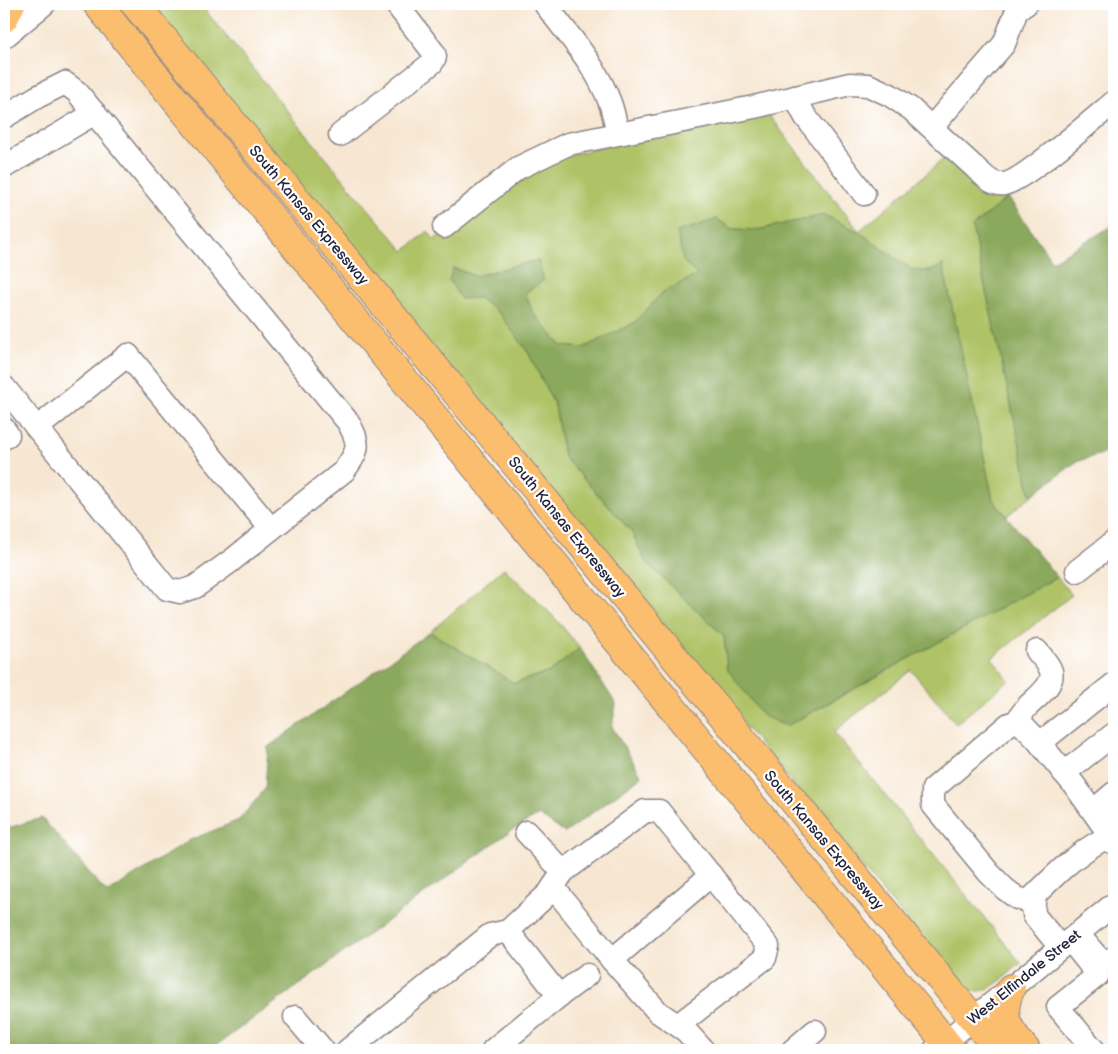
<svg xmlns="http://www.w3.org/2000/svg" width="1118" height="1054" font-family="'Balsamiq Sans',sans-serif">
<style>
.green{fill:#afc366;stroke:#687250}
.forest{fill:#8ba95b;stroke:#56664b}
.lines{fill:none;stroke-linecap:round;stroke-linejoin:round}
.minor-casing{stroke:#8c8486;stroke-width:25}
.major-casing{stroke:#8c8486;stroke-width:30}
.minor{stroke:#fff;stroke-width:22}
.major{stroke:#fbbe6e;stroke-width:28}
.labels{text-anchor:middle;stroke-width:4.5;stroke-linejoin:round;paint-order:stroke}
.street-label{font-size:15px;fill:#22223b;stroke:#fff}
</style>
<rect width="100%" height="100%" fill="#fff"/>
<filter id="ink" filterUnits="userSpaceOnUse"><feTurbulence type="fractalNoise" baseFrequency=".02" numOctaves="2"/><feDisplacementMap in="SourceGraphic" scale="10" xChannelSelector="R" yChannelSelector="G"/><feConvolveMatrix kernelMatrix="1 2 1 2 8 2 1 2 1" color-interpolation-filters="sRGB"/></filter>
<filter id="wash" filterUnits="userSpaceOnUse"><feTurbulence type="fractalNoise" baseFrequency=".0096" numOctaves="4" result="noise"/><feDisplacementMap in="SourceGraphic" scale="20" xChannelSelector="R" yChannelSelector="G"/><feGaussianBlur stdDeviation="1.12" result="paint"/><feColorMatrix in="noise" values="0 0 0 0 0 0 0 0 0 0 0 0 0 0 0 0 0 1.4 0 .05"/><feComposite in="paint" operator="in"/></filter>
<g filter="url(#wash)">
<rect width="100%" height="100%" fill="#f7e7d2"/>
<!-- green -->
<g class="green">
<path d="M 145,4 L 200,4 L 334,168 L 404,251 L 428,231 L 434,240 L 518,175 L 539,162 L 765,110 L 859,231 L 947,156 L 962,171 L 992,196 L 1008,197 L 972,227 L 1031,496 L 1007,516 L 993,500 L 943,266 L 930,271 L 912,270 L 859,232 L 824,215 L 757,230 L 732,229 L 717,219 L 698,275 L 663,292 L 634,323 L 583,348 L 562,346 L 533,313 L 525,293 L 538,260 L 475,276 L 453,268 L 479,298 L 500,314 L 528,352 L 555,406 L 564,457 L 632,532 L 645,561 L 724,636 L 727,669 L 787,726 L 1057,577 L 1072,595 L 992,658 L 1009,680 L 956,724 L 911,670 L 834,732 L 1021,963 C 1008,973 988,997 969,990 C 966,989 962,986 959,984 Z"/>
<path d="M 504,568 L 555,618 L 580,648 L 550,672 L 514,683 L 430,632 Z"/>
</g>
<!-- forest -->
<g class="forest">
<path d="M 1008,197 L 1052,261 L 1114,225 L 1114,450 L 1076,462 L 1031,496 L 972,227 Z"/>
<path d="M 824,215 L 859,232 L 912,270 L 930,271 L 943,265 L 993,500 L 1057,577 L 786,726 L 763,716 L 727,669 L 724,636 L 645,561 L 632,532 L 564,457 L 555,406 L 528,352 L 500,314 L 479,298 L 461,299 L 449,280 L 453,268 L 475,276 L 538,260 L 544,280 L 525,293 L 533,313 L 562,346 L 583,348 L 634,323 L 663,292 L 697,275 L 683,261 L 677,232 L 717,219 L 732,229 L 757,230 Z"/>
<path d="M 430,632 L 514,683 L 550,672 L 580,648 L 616,704 L 612,727 L 642,776 L 565,833 L 539,815 L 512,830 L 210,1050 L 4,1050 L 4,829 L 42,818 L 107,893 L 188,841 L 239,820 L 265,789 L 268,747 Z"/>
</g>
</g>
<g filter="url(#ink)">
<g class="lines">
<defs>
<g id="minor">
<path d="M 545,4 C 568,35 597,66 610,103 C 614,113 615,123 618,133"/>
<path d="M 4,37 L 44,4"/>
<path d="M 795,97 L 805,116 L 864,194"/>
<path d="M 4,117 L 37,97 L 65,83 L 77,92 L 348,422 C 361,445 359,450 344,471 L 231,561 L 195,587 L 180,592 L 167,589 L 4,387"/>
<path d="M 932,127 L 1004,44 L 1017,10 L 1026,4"/>
<path d="M 340,135 L 432,63 L 435,57 L 434,53 L 396,4"/>
<path d="M 4,167 L 95,113"/>
<path d="M 444,227 L 518,168 L 568,144 L 754,107 L 850,84 L 868,85 L 890,95 L 911,109 L 983,175 C 989,180 995,185 1004,184 C 1022,182 1096,117 1114,102"/>
<path d="M 37,428 L 128,355 L 271,529"/>
<path d="M 4,429 L 8,435 L 4,438"/>
<path d="M 1077,571 L 1114,542"/>
<path d="M 1016,722 C 1020,717 1023,711 1028,706 C 1036,698 1055,685 1051,671 C 1049,664 1042,657 1037,651"/>
<path d="M 1040,743 L 1114,684"/>
<path d="M 1064,773 L 1114,734"/>
<path d="M 1093,811 L 1114,793"/>
<path d="M 526,832 L 563,872"/>
<path d="M 553,887 L 612,960 L 658,1012 L 686,1031 L 703,1050"/>
<path d="M 1034,903 L 1017,898 L 1005,889 L 989,873 L 933,805 L 933,789 L 1009,724 L 1016,722 L 1021,723 L 1038,741 L 1075,786 L 1114,841"/>
<path d="M 508,931 L 549,893 L 563,872 L 645,811 L 659,811 L 768,946 L 765,958 L 678,1025"/>
<path d="M 1070,940 L 1098,975 L 1058,1007 L 1094,1050"/>
<path d="M 1084,941 L 1100,960 L 1114,959"/>
<path d="M 1060,947 L 1034,915 L 1033,897 C 1055,875 1077,853 1104,839 L 1114,843"/>
<path d="M 612,960 L 711,875"/>
<path d="M 559,996 L 587,975"/>
<path d="M 295,1017 L 323,1050"/>
<path d="M 348,1050 L 490,935 L 508,931 L 559,996 L 493,1050"/>
<path d="M 793,1050 L 815,1031"/>
<path d="M 935,1050 L 1114,904"/>
</g>
<g id="major">
<path d="M 97,4 L 952,1050"/>
<path d="M 135,4 L 999,1050"/>
<path d="M 4,18 L 11,4"/>
<path d="M 1011,988 C 998,1017 1008,1028 1026,1050"/>
</g>
</defs>
<!-- minor casing -->
<use href="#minor" class="minor-casing"/>
<!-- major casing -->
<use href="#major" class="major-casing"/>
<!-- minor -->
<use href="#minor" class="minor"/>
<!-- major -->
<use href="#major" class="major"/>
</g>
</g>
<g class="labels">
<!-- street labels -->
<g class="street-label">
<text transform="translate(309 215) rotate(50)" y="5">South Kansas Expressway</text>
<text transform="translate(567 527) rotate(51)" y="5">South Kansas Expressway</text>
<text transform="translate(824 840) rotate(50)" y="5">South Kansas Expressway</text>
<text transform="translate(1024 977) rotate(-39)" y="5">West Elfindale Street</text>
</g>
</g>
<!-- margin -->
<rect width="1118" height="1054" fill="none" stroke="#fff" stroke-width="20"/>
</svg>
